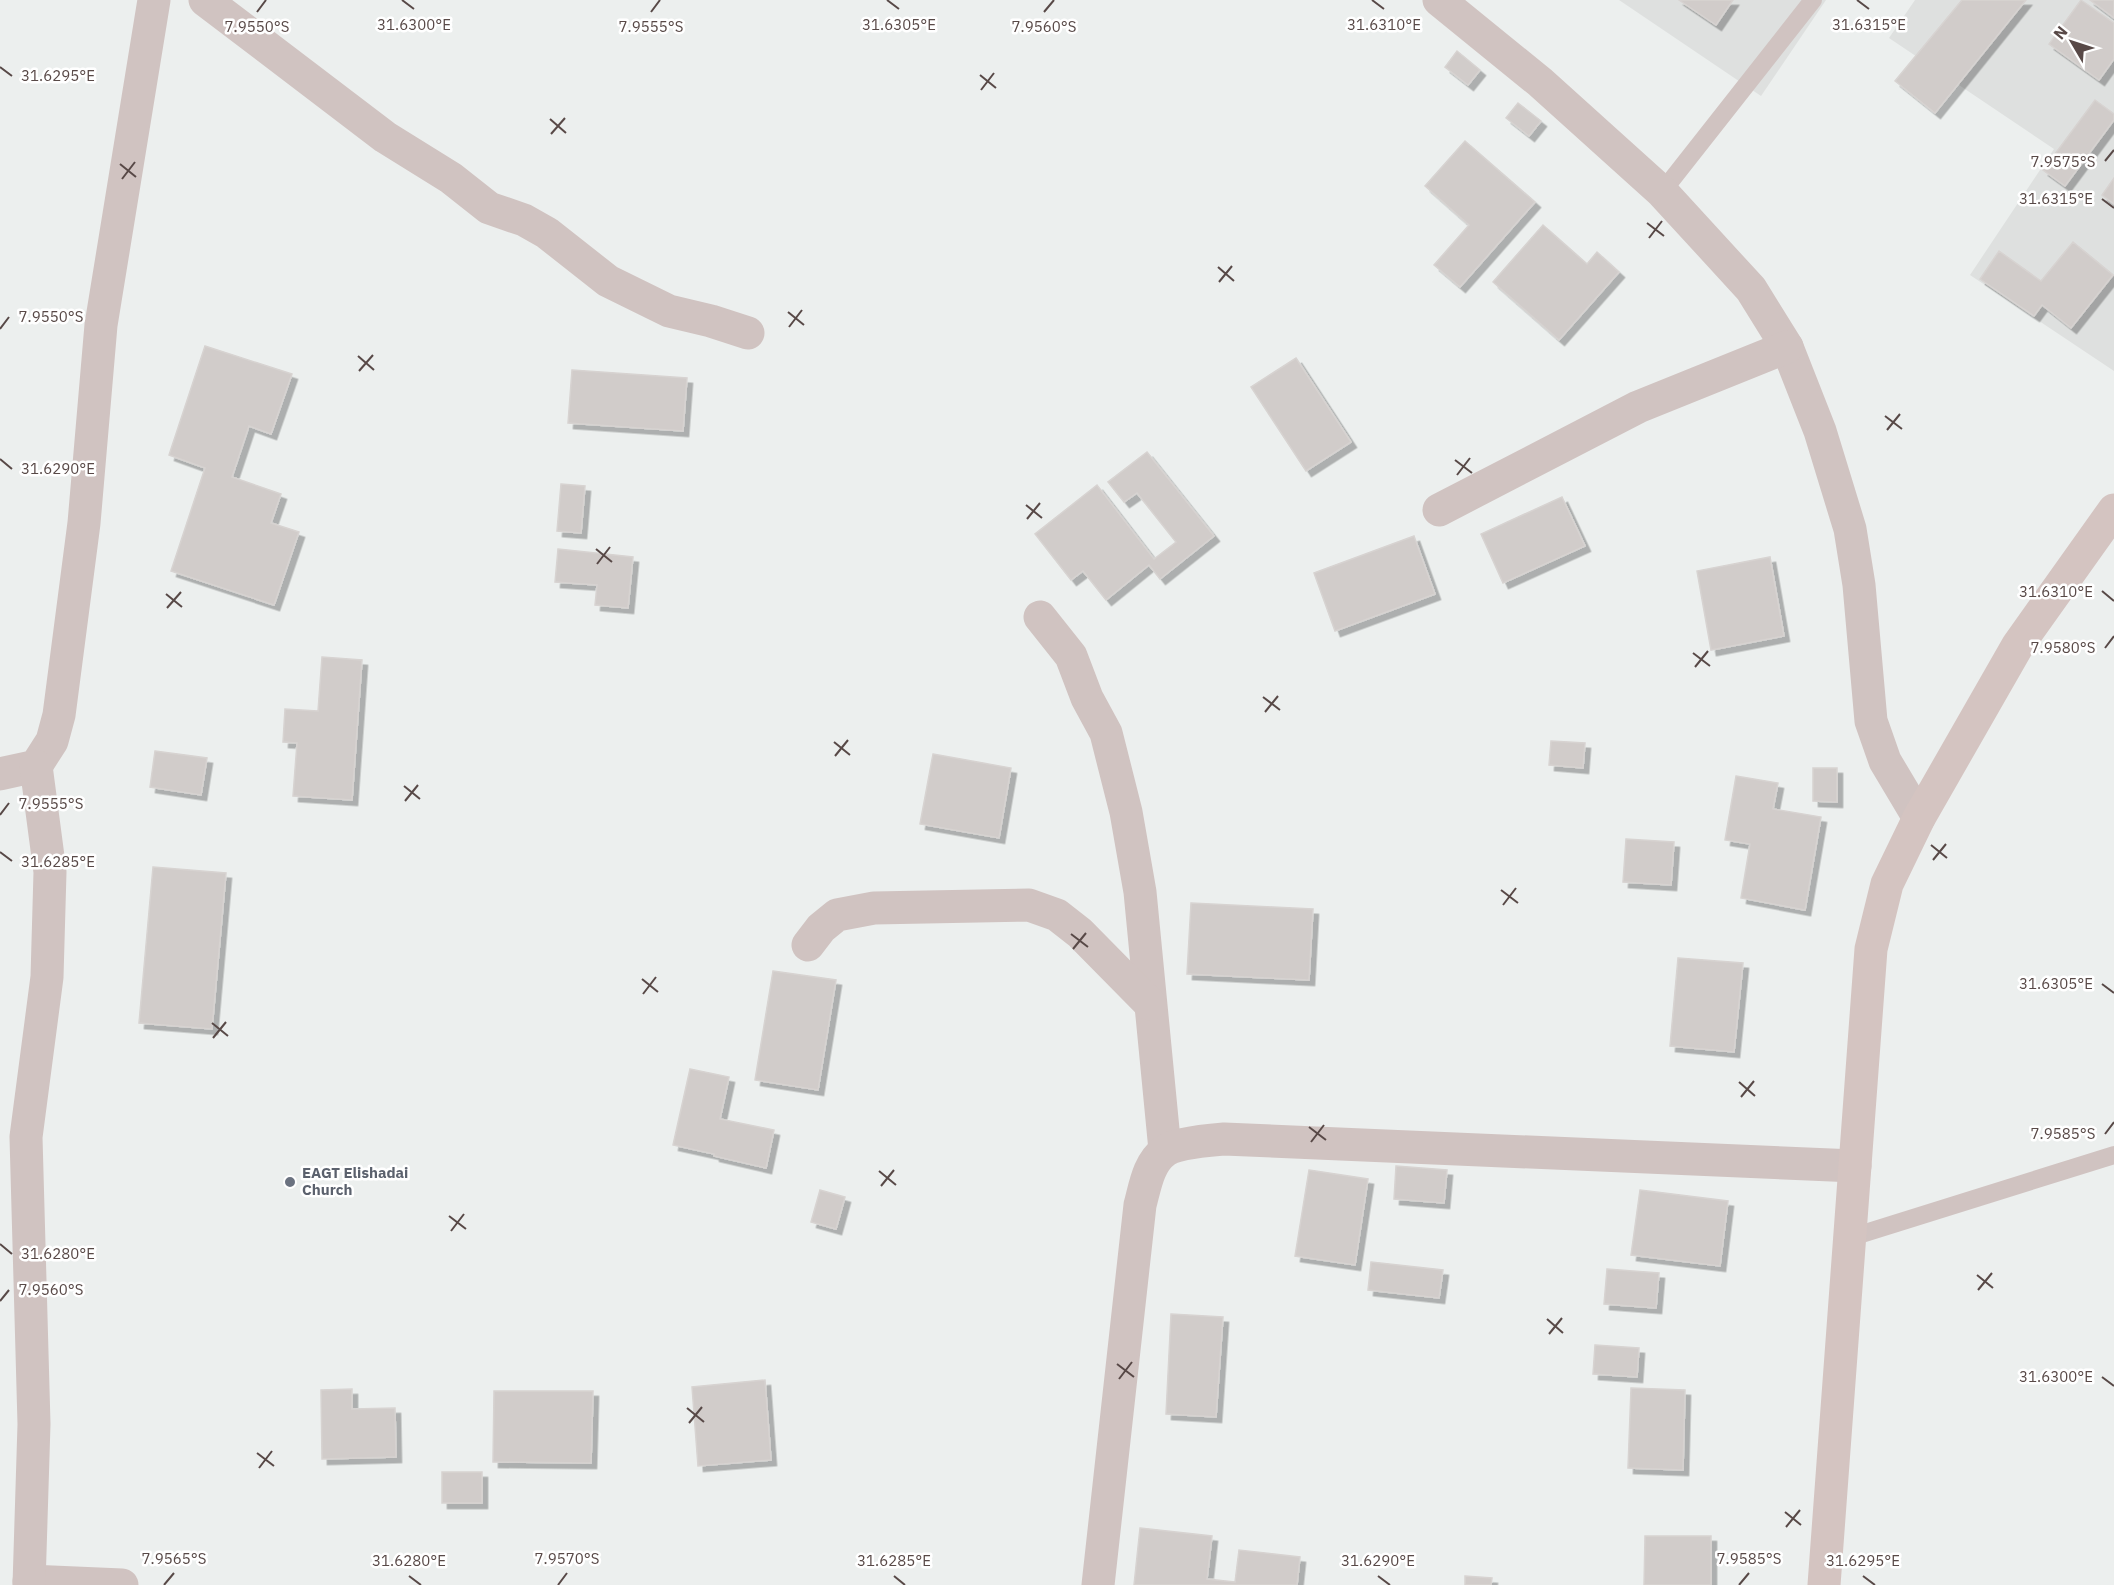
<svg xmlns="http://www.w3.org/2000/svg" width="2114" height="1585" font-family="'IBM Plex Sans',sans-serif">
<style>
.education{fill:#dee0df}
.building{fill:#d1ccca;stroke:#d7d3d1;stroke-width:1.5;filter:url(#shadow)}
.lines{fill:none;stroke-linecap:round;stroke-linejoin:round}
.lane{stroke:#d0c3c1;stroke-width:18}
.street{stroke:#d0c3c1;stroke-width:33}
.secondary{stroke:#d4c4c1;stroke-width:33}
.ticks{fill:none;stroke:#584947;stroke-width:2}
.worship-dot{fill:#6b7280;stroke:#fff;stroke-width:2}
.labels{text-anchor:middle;stroke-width:5;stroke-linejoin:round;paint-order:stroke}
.worship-label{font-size:15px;font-weight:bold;fill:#5b616d;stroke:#fff;text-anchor:start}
.ticks-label{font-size:15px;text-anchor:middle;fill:#584947;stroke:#fff;stroke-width:5;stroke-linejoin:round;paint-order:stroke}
</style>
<defs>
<filter id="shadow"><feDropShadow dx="5.5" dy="5.5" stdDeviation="0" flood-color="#0004"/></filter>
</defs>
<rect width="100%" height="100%" fill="#ecefee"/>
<!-- education -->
<g class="education">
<path d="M 1619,0 L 1826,0 L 1761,96 Z"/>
<path d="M 1915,0 L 2114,0 L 2114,371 L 1970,275 L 2054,149 L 1889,38 Z"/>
</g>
<!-- building -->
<g class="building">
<path d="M 1679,0 L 1733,0 L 1716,25 Z"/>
<path d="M 1962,0 L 2026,0 L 1935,113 L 1895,81 Z"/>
<path d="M 2081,0 L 2114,23 L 2114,59 L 2099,80 L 2049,44 Z"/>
<path d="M 2090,0 L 2114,0 L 2114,18 Z"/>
<path d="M 1457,51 L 1480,70 L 1468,85 L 1445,67 Z"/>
<path d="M 2095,100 L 2114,114 L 2114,120 L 2065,186 L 2043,170 Z"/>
<path d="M 1518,103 L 1541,121 L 1529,136 L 1506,118 Z"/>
<path d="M 1465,141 L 1535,202 L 1460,287 L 1434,265 L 1469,225 L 1425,186 Z"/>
<path d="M 2114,178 L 2114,204 L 2102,195 Z"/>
<path d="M 1543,225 L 1587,264 L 1597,252 L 1619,272 L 1559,340 L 1493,282 Z"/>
<path d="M 2073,242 L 2113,275 L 2071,328 L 2042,305 L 2034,316 L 1980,279 L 1999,251 L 2041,281 Z"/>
<path d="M 205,346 L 292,374 L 271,434 L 249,426 L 232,477 L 281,494 L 271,523 L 299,532 L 274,605 L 171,571 L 205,468 L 169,455 Z"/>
<path d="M 1296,358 L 1351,442 L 1306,471 L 1251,387 Z"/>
<path d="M 572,370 L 687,378 L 683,431 L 568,423 Z"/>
<path d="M 1147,452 L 1214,536 L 1160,579 L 1149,565 L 1106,600 L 1083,571 L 1071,580 L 1035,534 L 1097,485 L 1154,559 L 1176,542 L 1137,493 L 1124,502 L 1108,482 Z"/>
<path d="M 561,484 L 585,486 L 581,533 L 557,531 Z"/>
<path d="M 1562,497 L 1585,546 L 1503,583 L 1481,534 Z"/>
<path d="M 1414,536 L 1435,594 L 1335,631 L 1314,573 Z"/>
<path d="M 558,549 L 633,557 L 628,608 L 595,605 L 597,585 L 555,582 Z"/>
<path d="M 1770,557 L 1784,636 L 1711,650 L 1697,571 Z"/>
<path d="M 322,657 L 362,660 L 352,800 L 293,796 L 297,743 L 283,742 L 285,709 L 318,711 Z"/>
<path d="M 1551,741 L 1585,743 L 1583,768 L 1549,765 Z"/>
<path d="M 155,751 L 207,758 L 201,795 L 150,787 Z"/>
<path d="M 933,754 L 1011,768 L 999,838 L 920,824 Z"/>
<path d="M 1813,768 L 1837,768 L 1837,802 L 1813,801 Z"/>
<path d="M 1736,776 L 1778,783 L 1773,809 L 1821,817 L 1805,910 L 1741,898 L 1750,844 L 1725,840 Z"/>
<path d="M 1626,839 L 1674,842 L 1671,885 L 1623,882 Z"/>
<path d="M 153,867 L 226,873 L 212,1029 L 139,1023 Z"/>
<path d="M 1191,903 L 1313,909 L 1309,980 L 1187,974 Z"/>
<path d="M 1678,958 L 1743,963 L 1734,1052 L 1670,1046 Z"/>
<path d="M 773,971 L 836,980 L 818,1090 L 755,1080 Z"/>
<path d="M 690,1069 L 729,1077 L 720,1119 L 774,1130 L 766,1168 L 714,1156 L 714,1154 L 673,1145 Z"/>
<path d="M 1396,1166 L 1447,1170 L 1444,1203 L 1394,1199 Z"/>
<path d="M 1309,1170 L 1368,1179 L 1355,1265 L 1295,1256 Z"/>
<path d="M 820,1190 L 845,1197 L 836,1229 L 811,1222 Z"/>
<path d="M 1640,1190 L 1728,1201 L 1720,1266 L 1631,1255 Z"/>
<path d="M 1371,1262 L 1443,1270 L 1439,1298 L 1368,1290 Z"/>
<path d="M 1607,1269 L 1659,1273 L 1656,1308 L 1604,1304 Z"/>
<path d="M 1171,1314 L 1223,1317 L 1216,1417 L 1166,1414 Z"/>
<path d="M 1595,1345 L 1639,1348 L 1637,1377 L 1593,1374 Z"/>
<path d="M 765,1380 L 771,1460 L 698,1466 L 692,1387 Z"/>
<path d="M 1631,1388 L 1685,1390 L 1683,1470 L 1628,1468 Z"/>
<path d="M 352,1389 L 352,1409 L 395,1408 L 396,1457 L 322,1459 L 321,1390 Z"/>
<path d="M 494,1391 L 593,1391 L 591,1463 L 493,1462 Z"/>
<rect x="442" y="1472" width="40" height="31"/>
<path d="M 1140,1528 L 1212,1536 L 1207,1579 L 1235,1582 L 1239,1550 L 1300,1557 L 1297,1585 L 1134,1585 Z"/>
<path d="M 1645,1536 L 1711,1536 L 1711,1585 L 1644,1585 Z"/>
<path d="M 1465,1576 L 1492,1578 L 1491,1585 L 1465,1585 Z"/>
</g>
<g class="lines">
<!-- lane -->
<g class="lane">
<path d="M 1662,192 L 1813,0"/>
<path d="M 1849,1238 L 2114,1155"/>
</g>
<!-- street -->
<g class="street">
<path d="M 205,0 L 385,137 L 451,178 L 489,208 L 524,220 L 547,233 L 608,281 L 669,311 L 711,321 L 748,333"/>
<path d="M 1439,0 L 1540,82 L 1662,192 L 1751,289 L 1787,347 L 1820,431 L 1850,529 L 1859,585 L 1871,721 L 1885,761 L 1919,818"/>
<path d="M 1439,510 L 1638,407 L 1787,347"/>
<path d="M 1040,617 L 1071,656 L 1087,698 L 1106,733 L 1126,812 L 1140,892 L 1165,1150"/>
<path d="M 0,774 L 36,766 L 52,741 L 59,715 L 84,523 L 101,325 L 154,0"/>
<path d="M 808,945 L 821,928 L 837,915 L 874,908 L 1029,905 L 1057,915 L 1080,933 L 1150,1004"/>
<path d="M 29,1581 L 122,1585"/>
<path d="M 29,1585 L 34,1424 L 26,1137 L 47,977 L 50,872 L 36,766"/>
<path d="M 1098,1585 L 1140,1205 C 1145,1187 1148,1163 1165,1151 C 1175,1143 1211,1140 1224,1139 L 1855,1166"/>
</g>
<!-- secondary -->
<path class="secondary" d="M 1824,1585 L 1871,949 L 1887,884 L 1919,818 L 2018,645 L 2114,510"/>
</g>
<!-- ticks -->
<path class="ticks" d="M 402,0 L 414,9M 887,0 L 899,9M 1372,0 L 1384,9M 1857,0 L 1869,9M 257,12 L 266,0M 651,12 L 660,0M 1044,12 L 1054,0M 0,67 L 12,76M 980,75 L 996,88M 981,90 L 994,73M 550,119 L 566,133M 551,134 L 565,118M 2105,161 L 2114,150M 120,164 L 136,177M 122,179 L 135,162M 2102,199 L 2114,208M 1647,223 L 1664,236M 1649,238 L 1662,221M 1218,267 L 1234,281M 1219,282 L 1232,266M 788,312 L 804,325M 789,327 L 802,310M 0,329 L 9,317M 358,356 L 374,370M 359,371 L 373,355M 1885,416 L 1902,429M 1887,430 L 1900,414M 0,459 L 12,469M 1455,460 L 1472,473M 1457,475 L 1470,458M 1026,505 L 1042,518M 1027,519 L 1040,503M 596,549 L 612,562M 597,564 L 610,547M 2102,591 L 2114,601M 166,594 L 182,607M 167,608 L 181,592M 2105,648 L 2114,636M 1693,653 L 1710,666M 1695,667 L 1708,651M 1263,697 L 1280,710M 1265,712 L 1278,696M 834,742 L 850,755M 835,756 L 848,740M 404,786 L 420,799M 405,801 L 418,785M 0,815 L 9,803M 1931,845 L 1947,858M 0,852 L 12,861M 1933,860 L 1946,844M 1501,890 L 1518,903M 1503,905 L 1516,888M 1071,934 L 1088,947M 1073,949 L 1086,933M 642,979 L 658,992M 2102,984 L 2114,993M 643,994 L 656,977M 212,1023 L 228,1036M 213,1038 L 226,1022M 1739,1082 L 1755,1096M 1741,1097 L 1754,1081M 1309,1127 L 1326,1140M 2105,1134 L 2114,1122M 1311,1142 L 1324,1125M 879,1171 L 896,1185M 881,1186 L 894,1170M 449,1216 L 466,1229M 451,1231 L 464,1214M 0,1244 L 12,1254M 1977,1275 L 1993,1288M 1978,1290 L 1992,1273M 0,1301 L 9,1290M 1547,1319 L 1563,1333M 1549,1334 L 1562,1318M 1117,1364 L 1134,1377M 2102,1377 L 2114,1386M 1119,1379 L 1132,1362M 687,1408 L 704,1422M 689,1423 L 702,1407M 257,1453 L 274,1466M 259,1468 L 272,1451M 1785,1512 L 1801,1525M 1786,1527 L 1800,1510M 409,1576 L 421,1585M 894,1576 L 905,1585M 1378,1576 L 1390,1585M 1863,1576 L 1875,1585M 164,1585 L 174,1573M 558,1585 L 567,1573M 1739,1585 L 1749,1573"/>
<!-- markers -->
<circle class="worship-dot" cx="290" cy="1182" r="6"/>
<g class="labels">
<!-- worship labels -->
<g class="worship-label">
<text x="302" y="1178">EAGT Elishadai<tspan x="302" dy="17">Church</tspan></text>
</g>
</g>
<g class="ticks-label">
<text x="414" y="30">31.6300°E</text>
<text x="899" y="30">31.6305°E</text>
<text x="1384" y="30">31.6310°E</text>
<text x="1869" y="30">31.6315°E</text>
<text x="257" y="32">7.9550°S</text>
<text x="651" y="32">7.9555°S</text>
<text x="1044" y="32">7.9560°S</text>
<text x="58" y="81">31.6295°E</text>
<text x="2063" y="167">7.9575°S</text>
<text x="2056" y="204">31.6315°E</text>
<text x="51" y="322">7.9550°S</text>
<text x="58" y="474">31.6290°E</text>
<text x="2056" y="597">31.6310°E</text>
<text x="2063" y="653">7.9580°S</text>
<text x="51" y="809">7.9555°S</text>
<text x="58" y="867">31.6285°E</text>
<text x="2056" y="989">31.6305°E</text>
<text x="2063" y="1139">7.9585°S</text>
<text x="58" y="1259">31.6280°E</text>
<text x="51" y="1295">7.9560°S</text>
<text x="2056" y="1382">31.6300°E</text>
<text x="174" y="1564">7.9565°S</text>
<text x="567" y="1564">7.9570°S</text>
<text x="1749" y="1564">7.9585°S</text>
<text x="409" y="1566">31.6280°E</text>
<text x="894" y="1566">31.6285°E</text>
<text x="1378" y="1566">31.6290°E</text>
<text x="1863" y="1566">31.6295°E</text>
</g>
<!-- north arrow -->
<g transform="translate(2072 42) rotate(309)" stroke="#ffffff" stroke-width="4.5" paint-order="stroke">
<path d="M0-4.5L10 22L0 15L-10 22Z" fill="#584947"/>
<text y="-9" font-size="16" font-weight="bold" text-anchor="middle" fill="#584947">N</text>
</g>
</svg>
